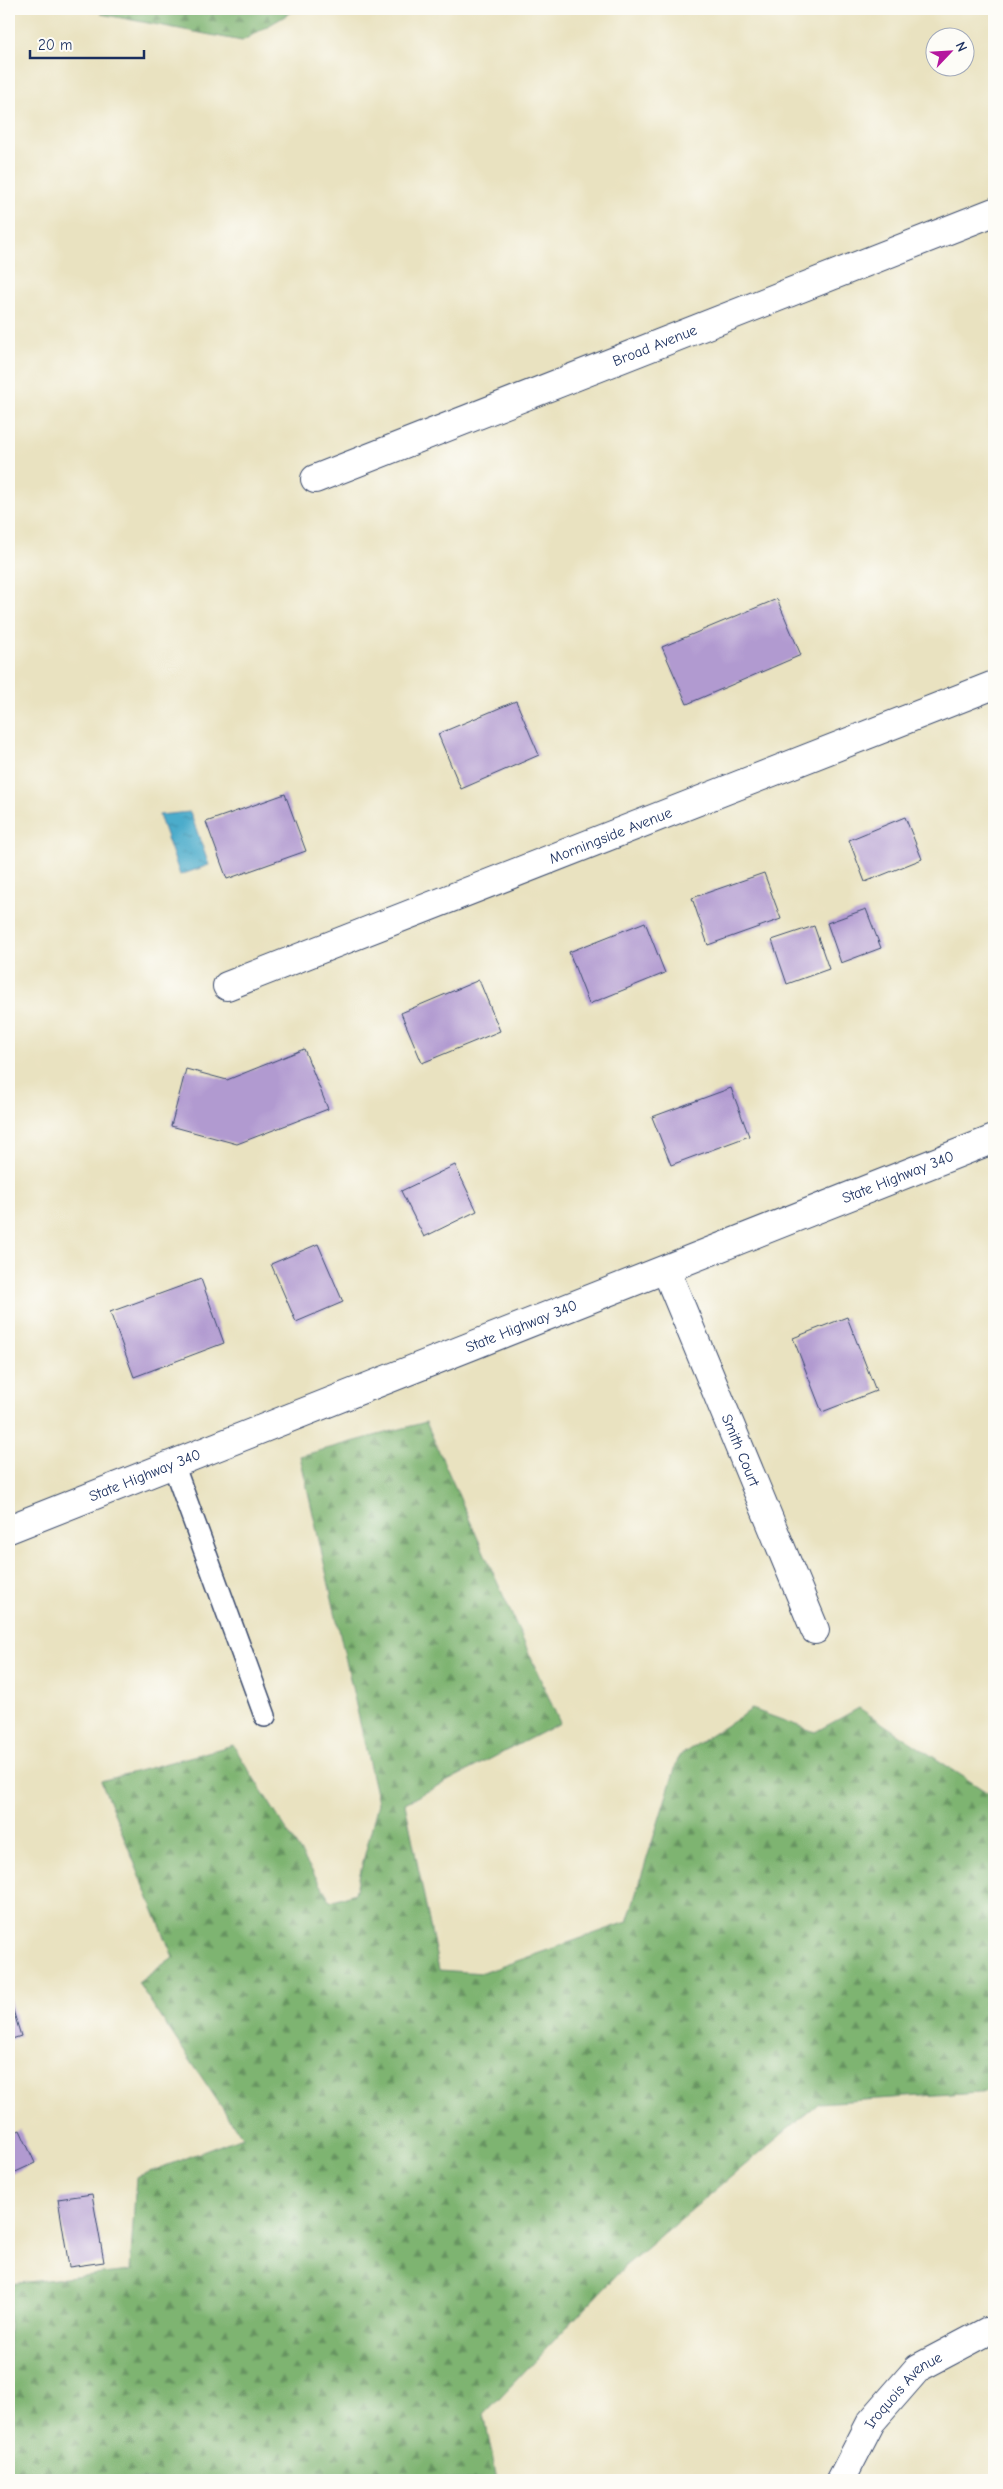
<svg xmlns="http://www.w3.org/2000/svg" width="1003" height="2489" font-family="'Comic Neue',sans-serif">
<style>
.forest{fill:url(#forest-firs);stroke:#4c7268}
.water{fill:url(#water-ripples);stroke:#346e94}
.building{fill:#b19ad0}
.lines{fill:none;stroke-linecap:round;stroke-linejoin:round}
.lane-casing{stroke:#3a4a6d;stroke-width:24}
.street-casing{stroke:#3a4a6d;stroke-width:30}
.primary-casing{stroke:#3a4a6d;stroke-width:30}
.lane{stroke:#fff;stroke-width:21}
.street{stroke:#fff;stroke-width:28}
.primary{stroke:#fff;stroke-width:28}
.labels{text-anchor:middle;stroke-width:4;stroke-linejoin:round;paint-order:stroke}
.street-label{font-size:15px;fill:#1b2f5e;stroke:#fdfcf7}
</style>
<defs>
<pattern id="forest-firs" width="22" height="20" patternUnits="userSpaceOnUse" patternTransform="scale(1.25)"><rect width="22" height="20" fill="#7eb471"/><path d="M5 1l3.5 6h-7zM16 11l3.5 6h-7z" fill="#669360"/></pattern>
<pattern id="water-ripples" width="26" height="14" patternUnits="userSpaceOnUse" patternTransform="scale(1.25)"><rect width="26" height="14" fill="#4caccb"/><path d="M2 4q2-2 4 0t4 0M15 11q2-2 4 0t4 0" fill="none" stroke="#3e8ca8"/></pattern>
</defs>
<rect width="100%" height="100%" fill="#fdfcf7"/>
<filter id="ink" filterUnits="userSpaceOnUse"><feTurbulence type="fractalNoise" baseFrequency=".02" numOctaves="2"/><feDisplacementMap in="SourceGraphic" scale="10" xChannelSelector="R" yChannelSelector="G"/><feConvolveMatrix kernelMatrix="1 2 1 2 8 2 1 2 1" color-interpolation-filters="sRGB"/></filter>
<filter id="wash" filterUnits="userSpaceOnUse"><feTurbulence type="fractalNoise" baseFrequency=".0096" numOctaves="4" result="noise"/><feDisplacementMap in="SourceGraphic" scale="20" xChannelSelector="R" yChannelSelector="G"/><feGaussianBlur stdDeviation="1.12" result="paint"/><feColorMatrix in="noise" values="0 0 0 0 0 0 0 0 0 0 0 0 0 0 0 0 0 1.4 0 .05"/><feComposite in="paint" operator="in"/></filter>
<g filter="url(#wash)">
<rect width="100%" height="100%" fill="#e9e2c0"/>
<!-- forest -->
<g class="forest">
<path d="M 101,9 L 297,9 L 242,41 L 101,14 Z"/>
<path d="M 426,1422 L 560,1723 L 405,1803 L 439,1970 L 483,1973 L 627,1922 L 679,1756 L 752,1709 L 815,1732 L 859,1708 L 994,1797 L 994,2091 L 819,2103 L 625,2266 L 484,2414 L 497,2480 L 9,2480 L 9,2284 L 130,2271 L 136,2177 L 242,2137 L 138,1983 L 173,1957 L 101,1781 L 233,1745 L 331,1901 L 355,1893 L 378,1803 L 300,1456 Z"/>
</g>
<!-- water -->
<path class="water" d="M 190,812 L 209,865 L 180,875 L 159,815 Z"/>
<g id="blocks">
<!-- building -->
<g class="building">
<path d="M 777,599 L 801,655 L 687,704 L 662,647 Z"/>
<path d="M 516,701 L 539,755 L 461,789 L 438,734 Z"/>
<path d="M 285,794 L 306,851 L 227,879 L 206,822 Z"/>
<path d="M 905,817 L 922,859 L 865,882 L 849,840 Z"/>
<path d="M 764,873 L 781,919 L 708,945 L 692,898 Z"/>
<path d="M 866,909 L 881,948 L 841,963 L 827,923 Z"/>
<path d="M 645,922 L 665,973 L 589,1004 L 569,952 Z"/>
<path d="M 814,926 L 829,969 L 787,984 L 772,940 Z"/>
<path d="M 479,980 L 500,1031 L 422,1063 L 401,1013 Z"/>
<path d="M 304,1049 L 328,1109 L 237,1144 L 171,1126 L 186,1069 L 227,1080 Z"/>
<path d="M 731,1088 L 749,1136 L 671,1165 L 652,1117 Z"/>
<path d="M 455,1165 L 477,1211 L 424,1237 L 401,1191 Z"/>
<path d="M 318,1244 L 343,1302 L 296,1322 L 271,1264 Z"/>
<path d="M 201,1279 L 224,1343 L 134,1377 L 110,1312 Z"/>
<path d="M 847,1317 L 876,1391 L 822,1412 L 793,1338 Z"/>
<path d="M 9,1997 L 21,2036 L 9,2040 Z"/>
<path d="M 20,2130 L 35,2163 L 9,2175 L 9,2135 Z"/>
<path d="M 92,2194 L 104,2262 L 69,2267 L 58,2199 Z"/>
</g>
</g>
</g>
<g filter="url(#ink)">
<use href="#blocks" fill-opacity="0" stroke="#3a4a6d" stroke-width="1"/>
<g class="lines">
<defs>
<path id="lane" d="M 173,1464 L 265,1716"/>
<g id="street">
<path id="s1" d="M 315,479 L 994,212"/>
<path id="s2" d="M 227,986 L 994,685"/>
<path id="s3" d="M 666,1270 L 815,1630"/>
<path id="s4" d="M 841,2480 L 871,2422 L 918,2368 L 986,2332 L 994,2331"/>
</g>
<g id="primary">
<path id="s5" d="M 9,1529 L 994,1139"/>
</g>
</defs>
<!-- lane casing -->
<use href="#lane" class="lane-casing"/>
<!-- street casing -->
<use href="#street" class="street-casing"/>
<!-- primary casing -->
<use href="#primary" class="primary-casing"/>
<!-- lane -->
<use href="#lane" class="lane"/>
<!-- street -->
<use href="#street" class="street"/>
<!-- primary -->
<use href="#primary" class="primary"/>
</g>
</g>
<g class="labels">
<!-- street labels -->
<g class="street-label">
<text dy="5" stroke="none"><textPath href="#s1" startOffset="365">Broad Avenue</textPath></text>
<text dy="5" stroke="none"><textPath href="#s2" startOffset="412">Morningside Avenue</textPath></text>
<text dy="5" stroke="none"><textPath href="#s5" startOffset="956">State Highway 340</textPath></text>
<text dy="5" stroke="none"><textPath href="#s5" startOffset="551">State Highway 340</textPath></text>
<text dy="5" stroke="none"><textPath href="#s3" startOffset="195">Smith Court</textPath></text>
<text dy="5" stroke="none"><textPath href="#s5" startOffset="146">State Highway 340</textPath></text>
<text dy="5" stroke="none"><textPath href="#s4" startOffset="111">Iroquois Avenue</textPath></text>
</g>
</g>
<!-- margin -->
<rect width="1003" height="2489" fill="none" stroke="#fdfcf7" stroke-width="30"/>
<!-- north arrow -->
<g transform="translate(950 52) rotate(65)"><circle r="24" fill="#fdfcf7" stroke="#a3aaba"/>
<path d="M0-4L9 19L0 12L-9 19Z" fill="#b5179e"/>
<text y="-8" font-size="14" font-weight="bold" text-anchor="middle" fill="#1b2f5e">N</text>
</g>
<!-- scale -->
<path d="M30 50v8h114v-8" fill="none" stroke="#1b2f5e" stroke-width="2.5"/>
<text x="38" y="50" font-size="15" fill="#1b2f5e" stroke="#fdfcf7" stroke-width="4" paint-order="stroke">20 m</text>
</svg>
